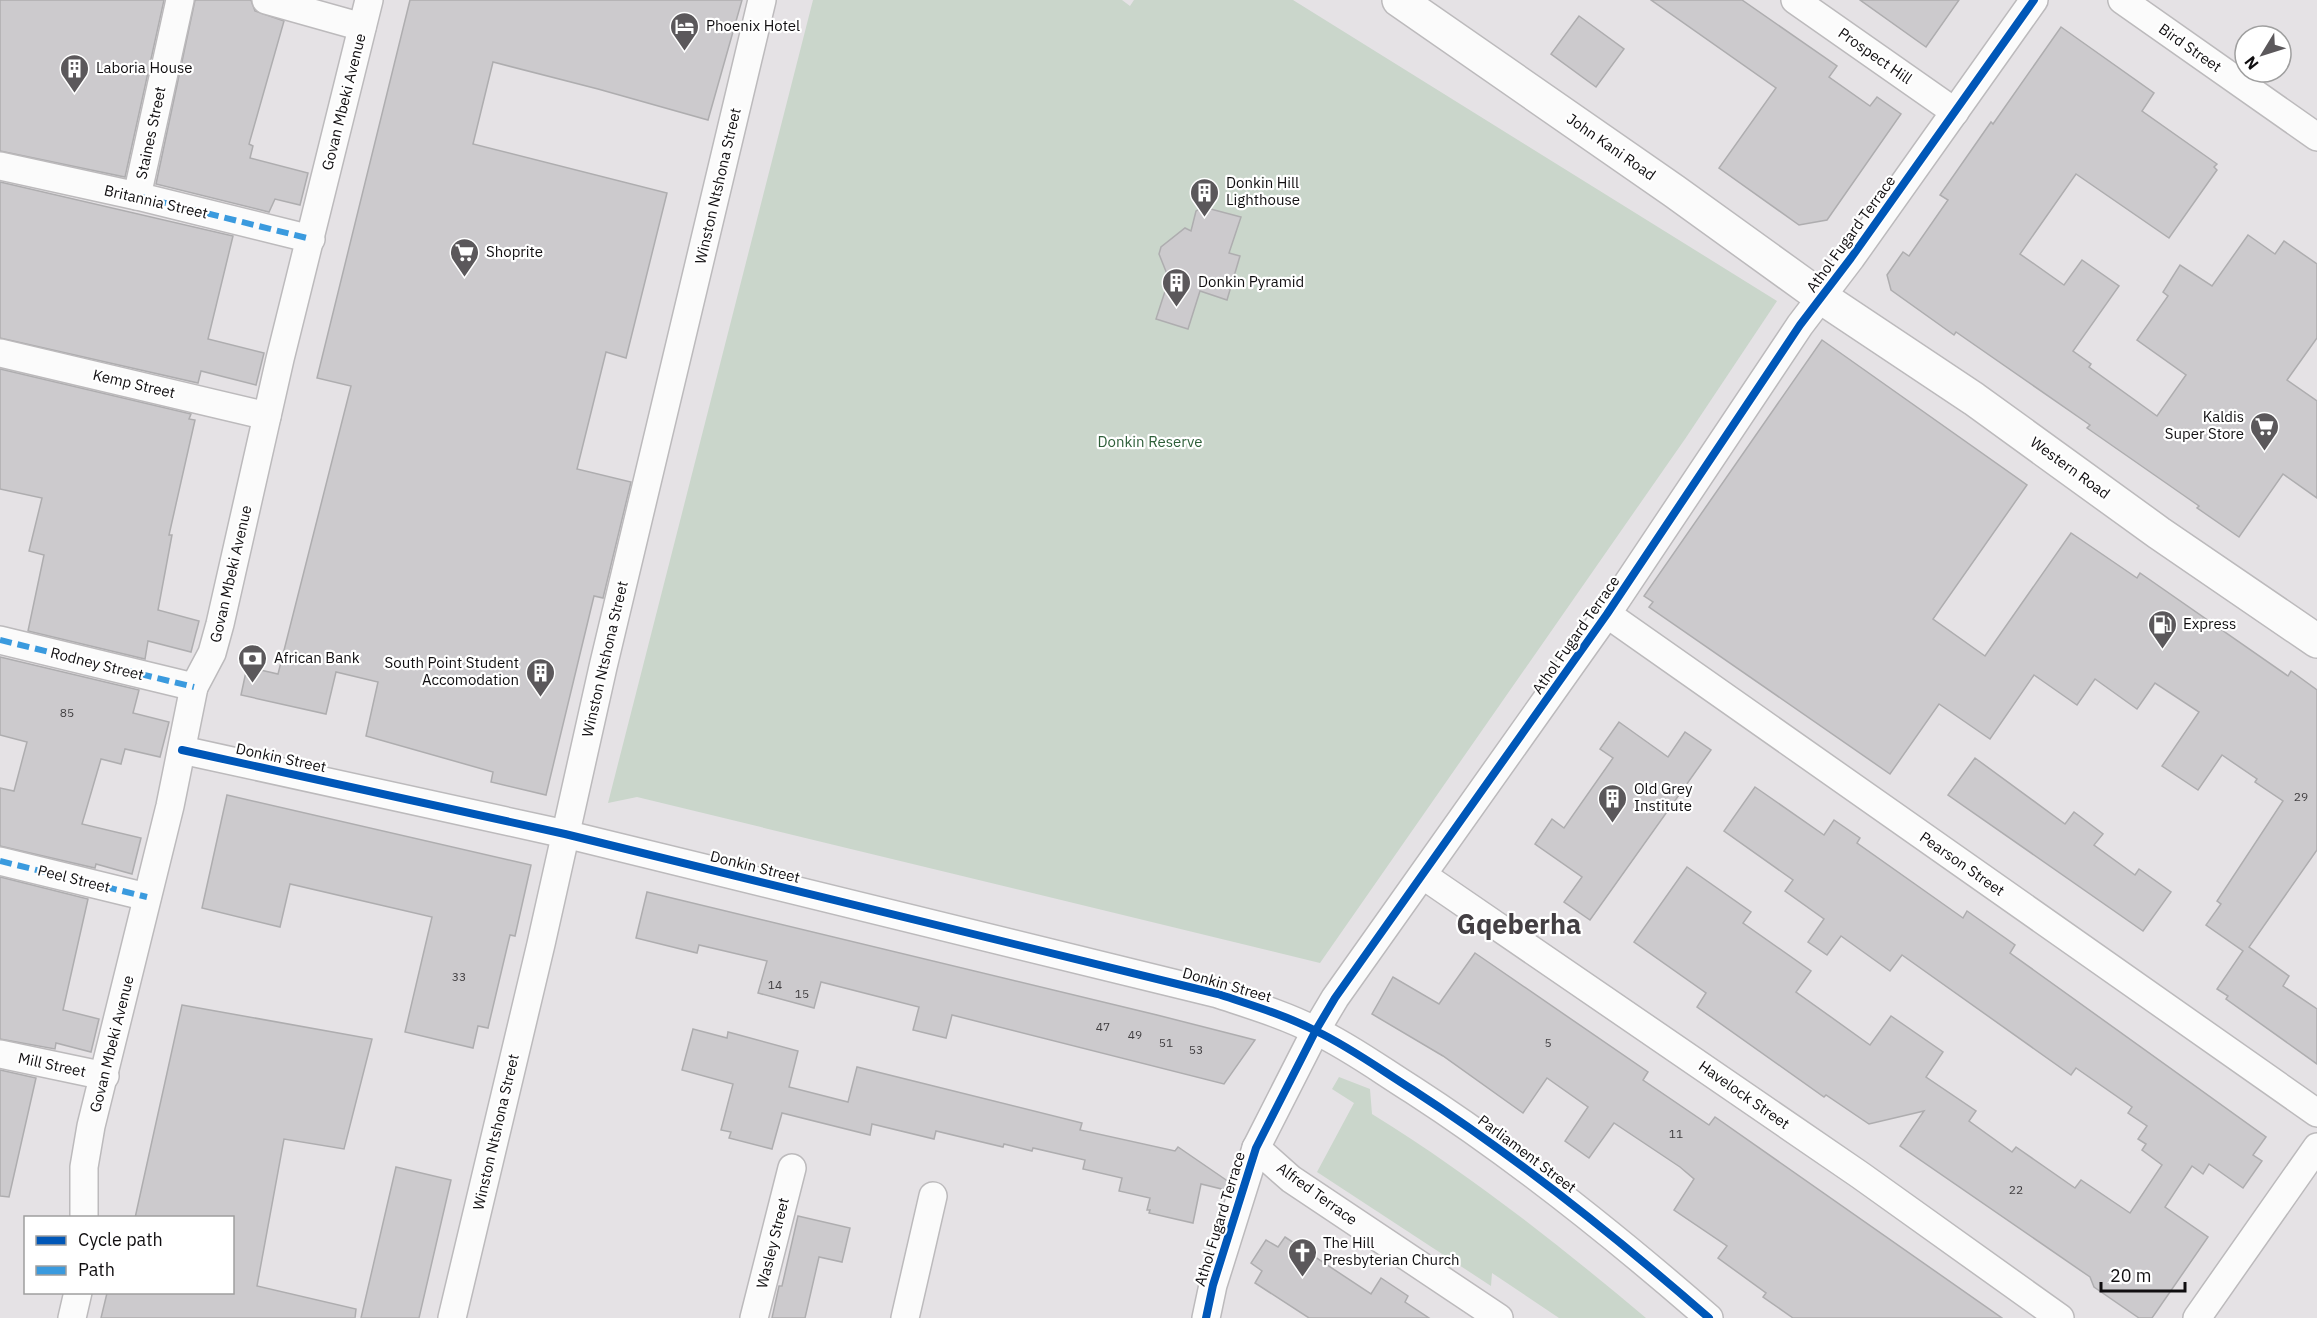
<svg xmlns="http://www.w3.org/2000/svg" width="2317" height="1318" font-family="'IBM Plex Sans',sans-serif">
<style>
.green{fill:#cad6cb}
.building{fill:#cccacd;stroke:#aeadaf;stroke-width:1.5}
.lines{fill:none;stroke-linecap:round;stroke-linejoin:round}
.street-casing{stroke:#bcbabc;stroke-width:30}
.secondary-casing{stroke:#bcbabc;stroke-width:36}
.street{stroke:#fbfbfb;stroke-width:27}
.secondary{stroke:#fbfbfb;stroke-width:33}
.quiet{stroke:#3a9ade;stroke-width:6;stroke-dasharray:12 6;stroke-linecap:butt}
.cycleway-casing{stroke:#fff;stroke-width:11}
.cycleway{stroke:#0057b8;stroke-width:8}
.labels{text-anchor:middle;stroke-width:4.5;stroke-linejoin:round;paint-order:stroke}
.number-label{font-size:12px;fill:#403e40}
.poi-label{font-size:15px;fill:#100e10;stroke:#fff;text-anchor:start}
.street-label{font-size:15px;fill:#100e10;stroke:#fff}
.park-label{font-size:15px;fill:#2e5f39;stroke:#fff}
.town-label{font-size:27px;font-weight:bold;fill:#433f43;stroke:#fff}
</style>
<rect width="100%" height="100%" fill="#e5e2e5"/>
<!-- green -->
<g class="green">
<path d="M 813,0 L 1122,0 L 1130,6 L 1134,0 L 1293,0 L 1777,301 L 1685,439 L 1320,963 L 637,797 L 608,803 Z"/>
<path d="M 1339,1077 L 1370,1089 L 1372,1114 C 1469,1174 1558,1244 1646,1318 L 1559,1318 L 1492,1273 L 1491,1286 L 1317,1172 L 1354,1103 L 1332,1089 Z"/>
</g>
<!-- building -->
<g class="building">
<path d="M 0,0 L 164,0 L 125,177 L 0,151 Z"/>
<path d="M 195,0 L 251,0 L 255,11 L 284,21 L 249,144 L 253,146 L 250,158 L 308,173 L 300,205 L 275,199 L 269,212 L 156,184 Z"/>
<path d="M 410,0 L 742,0 L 708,120 L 598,89 L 493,62 L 473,144 L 667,193 L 626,358 L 606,352 L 577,469 L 631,482 L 603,598 L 594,596 L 546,795 L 491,782 L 493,772 L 366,736 L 378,682 L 336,672 L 326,714 L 241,695 L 247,667 L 278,674 L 351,386 L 317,378 Z"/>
<path d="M 1651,0 L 1742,0 L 1837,66 L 1829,77 L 1870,106 L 1877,97 L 1901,114 L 1827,220 L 1799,225 L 1719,168 L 1776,88 Z"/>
<path d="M 1860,0 L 1959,0 L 1926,47 Z"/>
<path d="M 1579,16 L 1624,49 L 1596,87 L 1551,54 Z"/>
<path d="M 2061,27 L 2154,93 L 2142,111 L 2217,164 L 2214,167 L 2217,170 L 2169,238 L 2076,174 L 2020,254 L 2064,285 L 2082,260 L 2119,286 L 2073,351 L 2091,364 L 2089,367 L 2157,416 L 2186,375 L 2137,340 L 2168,296 L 2163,292 L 2180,265 L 2212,286 L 2248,235 L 2275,254 L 2284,241 L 2317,264 L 2317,338 L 2287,380 L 2317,401 L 2317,498 L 2283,474 L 2239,537 L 2197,508 L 2199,506 L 2087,428 L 2090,425 L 1956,332 L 1954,335 L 1891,290 L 1887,275 L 1903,252 L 1909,256 L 1948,200 L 1940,195 L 1991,122 L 1993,124 Z"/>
<path d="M 0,182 L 233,236 L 208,339 L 264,353 L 256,385 L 201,371 L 198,383 L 0,338 Z"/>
<path d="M 1203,207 L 1241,217 L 1229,253 L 1240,256 L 1227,300 L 1200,291 L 1188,329 L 1156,319 L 1169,279 L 1159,254 L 1161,247 L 1185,228 L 1191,231 L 1196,211 Z"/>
<path d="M 1822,340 L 2027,485 L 1933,619 L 1985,656 L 2071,533 L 2137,578 L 2140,573 L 2288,676 L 2291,671 L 2317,690 L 2317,850 L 2249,947 L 2289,976 L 2283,986 L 2317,1009 L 2317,1064 L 2226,999 L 2228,996 L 2217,989 L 2243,951 L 2206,925 L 2221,904 L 2217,901 L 2283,801 L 2255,782 L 2257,779 L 2222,755 L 2198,790 L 2162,766 L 2199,712 L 2155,683 L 2137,709 L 2095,679 L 2077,705 L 2034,675 L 1990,739 L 1939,704 L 1890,774 L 1649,607 L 1653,602 L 1644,596 Z"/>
<path d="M 0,369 L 191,414 L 189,419 L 195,420 L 169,535 L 172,535 L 158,610 L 199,621 L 191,652 L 148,641 L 145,659 L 28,631 L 44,555 L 29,551 L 42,498 L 0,489 Z"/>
<path d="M 0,657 L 139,690 L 133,713 L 169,722 L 160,757 L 125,749 L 121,764 L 101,759 L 82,824 L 141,838 L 132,874 L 96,864 L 95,868 L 0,846 L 0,788 L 14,791 L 27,742 L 0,735 Z"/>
<path d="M 1619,722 L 1668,757 L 1685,732 L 1711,750 L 1590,920 L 1564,902 L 1582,877 L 1535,844 L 1552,819 L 1564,828 L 1613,758 L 1600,749 Z"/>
<path d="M 1975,758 L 2065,824 L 2074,812 L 2103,834 L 2094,845 L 2135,875 L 2139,869 L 2171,892 L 2143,931 L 1948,795 Z"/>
<path d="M 1755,787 L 1824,835 L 1834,820 L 1860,838 L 1857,843 L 1963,918 L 1967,911 L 2015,945 L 2010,953 L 2266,1137 L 2253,1155 L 2262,1161 L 2243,1188 L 2209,1164 L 2203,1174 L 2192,1166 L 2165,1207 L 2208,1237 L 2152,1318 L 2139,1318 L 2094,1287 L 2090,1277 L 1900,1146 L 1924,1111 L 1869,1124 L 1826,1095 L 1824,1097 L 1697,1007 L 1706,993 L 1634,942 L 1687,867 L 1751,912 L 1743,923 L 1811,971 L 1796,992 L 1870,1045 L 1891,1016 L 1943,1052 L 1926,1077 L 1976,1111 L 1969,1121 L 2012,1152 L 2016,1147 L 2075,1188 L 2081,1180 L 2130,1213 L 2162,1165 L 2142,1150 L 2146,1144 L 2138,1139 L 2147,1126 L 2128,1113 L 2132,1107 L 2076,1068 L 2071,1075 L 1902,955 L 1890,971 L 1841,936 L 1827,955 L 1808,942 L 1824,919 L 1785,891 L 1793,880 L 1724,831 Z"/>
<path d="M 227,795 L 531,865 L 515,936 L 510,935 L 488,1028 L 478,1026 L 473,1048 L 405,1032 L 432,917 L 290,884 L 280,927 L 202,908 Z"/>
<path d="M 0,877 L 88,899 L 63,1010 L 99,1019 L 91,1052 L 56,1043 L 55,1049 L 0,1039 Z"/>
<path d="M 647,892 L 1157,1015 L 1255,1040 L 1224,1084 L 952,1015 L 946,1038 L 913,1030 L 919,1007 L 821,982 L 814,1008 L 758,993 L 767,961 L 699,945 L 697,953 L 636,938 Z"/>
<path d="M 1475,953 L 1648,1072 L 1643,1080 L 1709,1125 L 1715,1117 L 2002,1318 L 1793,1318 L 1763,1297 L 1766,1293 L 1718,1258 L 1727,1246 L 1674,1210 L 1694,1179 L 1680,1167 L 1614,1123 L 1589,1158 L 1565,1141 L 1588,1107 L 1547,1078 L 1523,1113 L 1443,1056 L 1372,1014 L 1393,977 L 1439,1004 Z"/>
<path d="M 182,1005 L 372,1039 L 344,1149 L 284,1139 L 257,1286 L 356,1309 L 355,1318 L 101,1318 L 107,1293 L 232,1293 L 232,1218 L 135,1218 Z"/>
<path d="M 693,1029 L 727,1038 L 728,1032 L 798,1051 L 789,1087 L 848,1102 L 857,1067 L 1082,1123 L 1080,1130 L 1175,1151 L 1178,1147 L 1229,1182 L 1226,1190 L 1201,1184 L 1193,1223 L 1149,1213 L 1150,1210 L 1147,1210 L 1150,1198 L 1119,1191 L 1122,1178 L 1083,1169 L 1085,1160 L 1033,1148 L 1032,1151 L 1004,1144 L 1003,1147 L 936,1131 L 934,1139 L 872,1124 L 870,1135 L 782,1113 L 772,1149 L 729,1138 L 731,1132 L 721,1130 L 733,1084 L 682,1070 Z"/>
<path d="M 0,1070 L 36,1078 L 9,1197 L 0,1196 Z"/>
<path d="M 396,1167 L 451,1180 L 419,1318 L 361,1318 Z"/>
<path d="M 798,1216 L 850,1228 L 842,1262 L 819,1257 L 805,1318 L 772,1318 L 779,1286 L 782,1286 Z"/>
<path d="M 1285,1237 L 1371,1294 L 1381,1278 L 1408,1296 L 1405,1302 L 1429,1318 L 1309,1318 L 1255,1283 L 1262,1271 L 1251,1263 L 1266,1240 L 1278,1247 Z"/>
</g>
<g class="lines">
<defs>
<g id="street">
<path d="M 266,0 L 362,27"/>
<path d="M 1795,0 L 1955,112"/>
<path d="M 2122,0 L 2317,137"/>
<path d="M 0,166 L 137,196 L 311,239"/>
<path d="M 137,196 L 180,0"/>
<path d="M 0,353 L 267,416"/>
<path d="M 1607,614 L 2317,1113"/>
<path d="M 0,640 L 194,687"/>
<path d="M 182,750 L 565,834 L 1218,994 C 1251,1005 1285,1015 1316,1031 C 1350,1047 1381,1070 1413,1090 C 1518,1158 1615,1236 1709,1318"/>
<path d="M 0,861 L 147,897"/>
<path d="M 1424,876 L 1860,1175 L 2060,1318"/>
<path d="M 0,1054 L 105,1076"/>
<path d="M 1256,1148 L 1291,1179 L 1499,1318"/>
<path d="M 84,1218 L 84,1167 L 91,1126 L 170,806 L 194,687 L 212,653 L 220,624 L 280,359 L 369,0"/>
<path d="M 72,1318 L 78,1292"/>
<path d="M 452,1318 L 541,944 L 603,667 L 762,0"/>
<path d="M 754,1318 L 792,1168"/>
<path d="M 905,1318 L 933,1196"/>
<path d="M 1206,1318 L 1213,1285 L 1256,1148 L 1316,1030 L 1335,998 L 1607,614 L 1800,325 L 1851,258 L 2034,0"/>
<path d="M 2197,1318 L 2317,1147"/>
</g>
<path id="secondary" d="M 1399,0 L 1674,191 L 1821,297 L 1974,399 L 2159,533 L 2317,641"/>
</defs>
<!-- street casing -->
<use href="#street" class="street-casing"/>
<!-- secondary casing -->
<use href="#secondary" class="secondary-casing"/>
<!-- street -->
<use href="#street" class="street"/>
<!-- secondary -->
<use href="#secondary" class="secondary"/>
<!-- quiet -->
<g class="quiet">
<path d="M 137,196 L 311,239"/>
<path d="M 0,640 L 194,687"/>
<path d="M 0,861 L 147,897"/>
</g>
<defs>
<g id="cycleway">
<path d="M 182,750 L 565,834 L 1218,994 C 1251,1005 1285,1015 1316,1031 C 1350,1047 1381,1070 1413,1090 C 1518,1158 1615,1236 1709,1318"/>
<path d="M 1206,1318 L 1213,1285 L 1256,1148 L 1316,1030 L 1335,998 L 1607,614 L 1800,325 L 1851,258 L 2034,0"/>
</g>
</defs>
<!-- cycleway casing -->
<use href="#cycleway" class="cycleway-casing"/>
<!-- cycleway -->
<use href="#cycleway" class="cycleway"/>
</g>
<!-- icons -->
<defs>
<symbol id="hotel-pin" viewBox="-11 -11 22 30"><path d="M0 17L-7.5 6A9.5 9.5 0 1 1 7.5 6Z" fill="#5b585b" stroke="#fff"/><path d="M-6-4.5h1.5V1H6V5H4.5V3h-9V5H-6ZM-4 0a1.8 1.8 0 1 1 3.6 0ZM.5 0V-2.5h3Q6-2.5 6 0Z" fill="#fff"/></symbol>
<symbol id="building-pin" viewBox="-11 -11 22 30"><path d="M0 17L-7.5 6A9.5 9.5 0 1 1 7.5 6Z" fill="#5b585b" stroke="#fff"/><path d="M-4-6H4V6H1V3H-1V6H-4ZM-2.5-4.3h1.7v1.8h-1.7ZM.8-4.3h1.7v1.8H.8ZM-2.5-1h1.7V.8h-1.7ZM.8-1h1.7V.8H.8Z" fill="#fff"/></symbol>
<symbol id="supermarket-pin" viewBox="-11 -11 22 30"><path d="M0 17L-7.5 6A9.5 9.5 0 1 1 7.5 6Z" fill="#5b585b" stroke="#fff"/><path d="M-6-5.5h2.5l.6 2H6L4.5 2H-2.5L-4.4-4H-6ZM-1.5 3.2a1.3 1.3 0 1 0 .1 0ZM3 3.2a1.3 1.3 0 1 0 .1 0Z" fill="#fff"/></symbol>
<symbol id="fuel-pin" viewBox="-11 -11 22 30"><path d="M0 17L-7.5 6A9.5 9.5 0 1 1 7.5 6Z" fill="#5b585b" stroke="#fff"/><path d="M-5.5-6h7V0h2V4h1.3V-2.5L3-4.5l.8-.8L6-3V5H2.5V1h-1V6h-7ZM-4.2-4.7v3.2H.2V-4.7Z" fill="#fff"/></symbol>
<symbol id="bank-pin" viewBox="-11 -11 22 30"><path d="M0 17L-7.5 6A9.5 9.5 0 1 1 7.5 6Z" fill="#5b585b" stroke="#fff"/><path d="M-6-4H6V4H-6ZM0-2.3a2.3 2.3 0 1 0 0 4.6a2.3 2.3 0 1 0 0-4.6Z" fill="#fff"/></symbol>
<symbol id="church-pin" viewBox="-11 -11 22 30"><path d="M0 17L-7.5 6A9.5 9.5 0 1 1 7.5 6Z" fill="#5b585b" stroke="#fff"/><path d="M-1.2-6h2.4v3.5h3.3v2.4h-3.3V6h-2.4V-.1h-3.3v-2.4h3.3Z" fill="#fff"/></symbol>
</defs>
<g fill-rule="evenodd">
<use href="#hotel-pin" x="668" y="10" width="33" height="45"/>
<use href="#building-pin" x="58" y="52" width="33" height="45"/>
<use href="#building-pin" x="1188" y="176" width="33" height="45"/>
<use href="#supermarket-pin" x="448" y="236" width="33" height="45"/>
<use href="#building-pin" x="1160" y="266" width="33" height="45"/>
<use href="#supermarket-pin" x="2248" y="410" width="33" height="45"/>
<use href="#fuel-pin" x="2146" y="608" width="33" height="45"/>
<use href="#bank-pin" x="236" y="642" width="33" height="45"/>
<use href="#building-pin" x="524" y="656" width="33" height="45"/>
<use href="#building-pin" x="1596" y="782" width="33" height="45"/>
<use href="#church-pin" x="1286" y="1236" width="33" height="45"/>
</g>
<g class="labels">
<!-- number labels -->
<g class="number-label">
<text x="67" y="717">85</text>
<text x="2301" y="801">29</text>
<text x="459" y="981">33</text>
<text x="775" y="989">14</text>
<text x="802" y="998">15</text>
<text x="1103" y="1031">47</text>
<text x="1135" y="1039">49</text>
<text x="1166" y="1047">51</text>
<text x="1548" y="1047">5</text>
<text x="1196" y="1054">53</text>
<text x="1676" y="1138">11</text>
<text x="2016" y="1194">22</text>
</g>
<!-- poi labels -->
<g class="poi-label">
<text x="706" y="31">Phoenix Hotel</text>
<text x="96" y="73">Laboria House</text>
<text x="1226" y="188">Donkin Hill<tspan x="1226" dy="17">Lighthouse</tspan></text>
<text x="486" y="257">Shoprite</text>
<text x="1198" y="287">Donkin Pyramid</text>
<text x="2244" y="422" text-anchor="end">Kaldis<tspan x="2244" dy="17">Super Store</tspan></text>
<text x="2183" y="629">Express</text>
<text x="274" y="663">African Bank</text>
<text x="519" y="668" text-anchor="end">South Point Student<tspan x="519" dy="17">Accomodation</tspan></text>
<text x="1634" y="794">Old Grey<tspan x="1634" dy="17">Institute</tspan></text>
<text x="1323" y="1248">The Hill<tspan x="1323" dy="17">Presbyterian Church</tspan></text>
</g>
<!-- street labels -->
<g class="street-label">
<text transform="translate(2190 48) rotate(35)" y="5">Bird Street</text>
<text transform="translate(1875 56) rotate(35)" y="5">Prospect Hill</text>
<text transform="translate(344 102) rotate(-76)" y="5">Govan Mbeki Avenue</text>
<text transform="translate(151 133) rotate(-78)" y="5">Staines Street</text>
<text transform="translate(1611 147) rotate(35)" y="5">John Kani Road</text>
<text transform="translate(718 186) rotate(-77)" y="5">Winston Ntshona Street</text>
<text transform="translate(156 202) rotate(13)" y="5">Britannia Street</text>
<text transform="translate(1851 234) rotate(-54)" y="5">Athol Fugard Terrace</text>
<text transform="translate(134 384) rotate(13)" y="5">Kemp Street</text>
<text transform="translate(2070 468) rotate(36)" y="5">Western Road</text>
<text transform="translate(231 574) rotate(-77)" y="5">Govan Mbeki Avenue</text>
<text transform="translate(1576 635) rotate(-55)" y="5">Athol Fugard Terrace</text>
<text transform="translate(605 659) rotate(-77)" y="5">Winston Ntshona Street</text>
<text transform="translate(97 664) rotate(14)" y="5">Rodney Street</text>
<text transform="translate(281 758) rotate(12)" y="5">Donkin Street</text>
<text transform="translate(1962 864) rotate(35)" y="5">Pearson Street</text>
<text transform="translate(755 867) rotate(14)" y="5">Donkin Street</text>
<text transform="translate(74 879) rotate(14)" y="5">Peel Street</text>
<text transform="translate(1227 985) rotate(16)" y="5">Donkin Street</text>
<text transform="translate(112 1044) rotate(-76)" y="5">Govan Mbeki Avenue</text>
<text transform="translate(52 1065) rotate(12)" y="5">Mill Street</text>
<text transform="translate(1744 1095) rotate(35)" y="5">Havelock Street</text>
<text transform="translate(496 1132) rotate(-77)" y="5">Winston Ntshona Street</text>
<text transform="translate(1527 1154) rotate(37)" y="5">Parliament Street</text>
<text transform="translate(1317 1194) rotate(36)" y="5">Alfred Terrace</text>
<text transform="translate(1220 1219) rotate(-73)" y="5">Athol Fugard Terrace</text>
<text transform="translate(773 1243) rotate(-76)" y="5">Wasley Street</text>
</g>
<!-- park labels -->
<g class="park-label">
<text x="1150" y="447">Donkin Reserve</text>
</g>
<!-- town labels -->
<g class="town-label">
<text x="1519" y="934">Gqeberha</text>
</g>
</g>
<!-- legend -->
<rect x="24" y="1216" width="210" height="78" fill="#ffffff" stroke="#9f9f9f" stroke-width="1.5"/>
<rect x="36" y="1236" width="30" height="9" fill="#0057b8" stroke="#9f9f9f" stroke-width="1.5"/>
<text x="78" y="1246" font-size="18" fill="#100e10">Cycle path</text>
<rect x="36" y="1266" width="30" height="9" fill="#3a9ade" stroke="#9f9f9f" stroke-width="1.5"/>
<text x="78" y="1276" font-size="18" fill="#100e10">Path</text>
<!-- north arrow -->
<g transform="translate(2263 54) rotate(232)"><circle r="28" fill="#ffffff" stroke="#9f9f9f" stroke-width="1.5"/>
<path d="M0-4.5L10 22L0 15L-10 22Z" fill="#5b585b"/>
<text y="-9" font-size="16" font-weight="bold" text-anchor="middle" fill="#100e10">N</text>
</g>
<!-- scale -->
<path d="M2101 1282v9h84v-9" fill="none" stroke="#100e10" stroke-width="3"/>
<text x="2110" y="1282" font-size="18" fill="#100e10" stroke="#ffffff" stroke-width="4.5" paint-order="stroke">20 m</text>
</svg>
